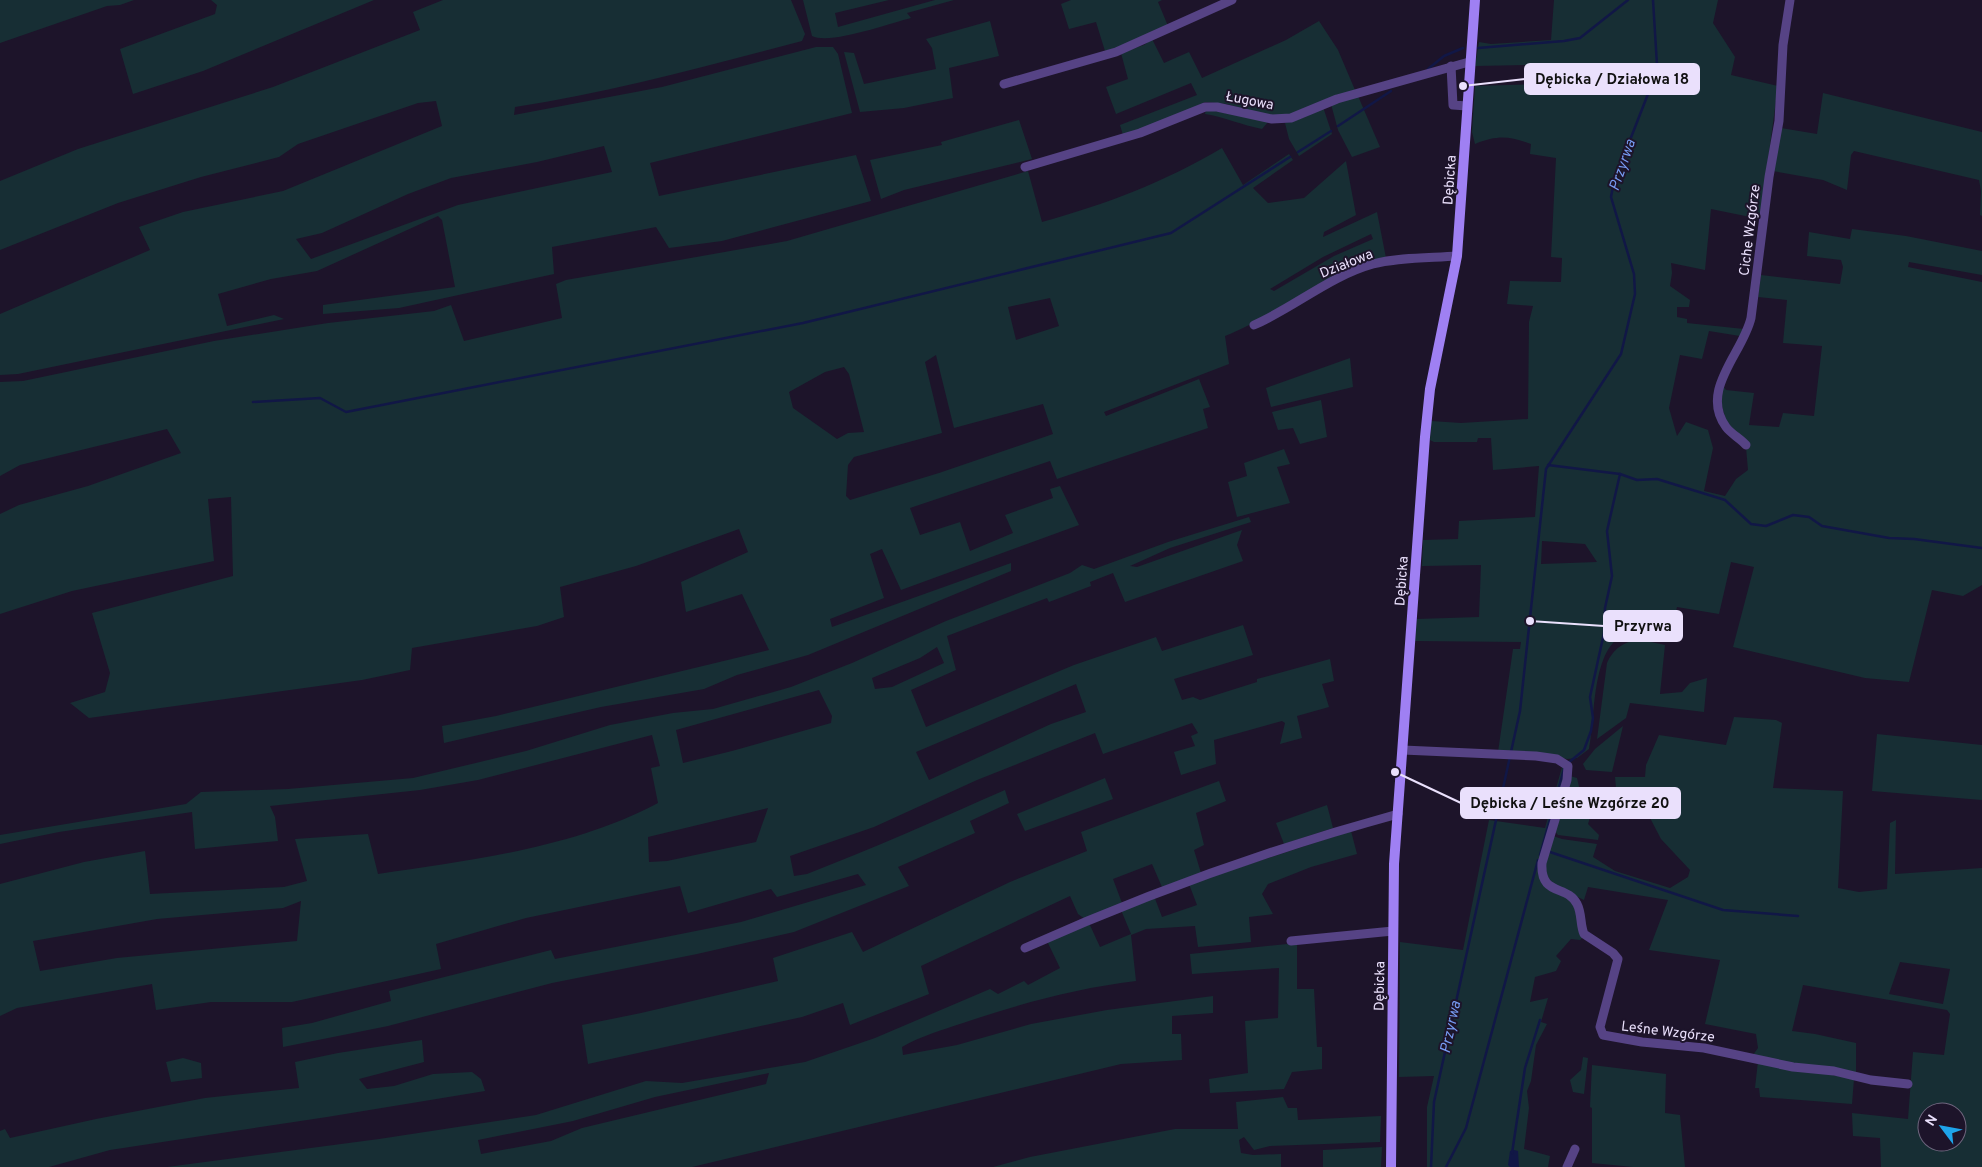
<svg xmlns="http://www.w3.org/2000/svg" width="1982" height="1167" font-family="Overpass,sans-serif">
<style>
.green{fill:#172e34;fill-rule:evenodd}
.water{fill:#111746}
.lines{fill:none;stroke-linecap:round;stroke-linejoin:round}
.stream{stroke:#111746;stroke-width:2.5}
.street{stroke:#564385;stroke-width:9}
.secondary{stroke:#9f80f3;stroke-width:10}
.labels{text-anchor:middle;stroke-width:4;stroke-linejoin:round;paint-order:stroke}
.street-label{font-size:14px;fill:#eae0fc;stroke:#1d142a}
.water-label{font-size:15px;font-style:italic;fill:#779bf3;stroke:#1d142a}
.leader{fill:none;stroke:#eae0fc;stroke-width:2}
.callout-dot{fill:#eae0fc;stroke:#1d142a;stroke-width:2}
.callout{fill:#eae0fc;stroke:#eae0fc;stroke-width:2}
.callout-label{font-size:15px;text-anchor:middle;font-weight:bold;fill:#111}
</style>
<rect width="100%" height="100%" fill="#1d142a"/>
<!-- green -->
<g class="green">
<path d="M 0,0 L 134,0 L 120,5 L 107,6 L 0,43 Z"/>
<path d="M 211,0 L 374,0 L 203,71 L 133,94 L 120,49 L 215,14 L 217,5 Z"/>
<path d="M 443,0 L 791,0 L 805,34 L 802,41 C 707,66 613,92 515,107 L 514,115 L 662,87 L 816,47 L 833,47 L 838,54 L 852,113 L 650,163 L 659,196 L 856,155 L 871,201 L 722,241 L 669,248 L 656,227 L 552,247 L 554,274 L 399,308 L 323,314 L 323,305 L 455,287 L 442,220 L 438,216 L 317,271 L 271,279 L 218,294 L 227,326 L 274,315 L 284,319 L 18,374 L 0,375 L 0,314 L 150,250 L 139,227 L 183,212 L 283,191 L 442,126 L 436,101 L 418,103 L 298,144 L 279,157 L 201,177 L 118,203 L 0,250 L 0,181 L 78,149 L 273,87 L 420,30 L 413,12 ZM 604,146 L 612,172 L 458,205 L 311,259 L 296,239 L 322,233 L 408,194 L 451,178 L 537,162 Z"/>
<path d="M 803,0 L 889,0 L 835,13 L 838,27 L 935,0 L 954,0 L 907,13 L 911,18 C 890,23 831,45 812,36 Z"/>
<path d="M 1071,0 L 1162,0 L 1158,2 L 1168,26 L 1130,44 L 1105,51 L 1096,22 L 1069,29 L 1061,4 Z"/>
<path d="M 1554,0 L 1718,0 L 1713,23 L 1735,57 L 1731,75 L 1778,86 L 1760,219 L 1711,209 L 1705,270 L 1671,263 L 1672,273 L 1670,286 L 1690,300 L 1689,307 L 1677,307 L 1677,317 L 1687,319 L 1687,323 L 1744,329 L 1740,336 L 1709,331 L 1702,359 L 1680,355 L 1669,408 L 1677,436 L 1686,422 L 1708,430 L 1713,448 L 1704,491 L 1725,496 L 1736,479 L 1748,470 L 1746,447 L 1750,448 L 1744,438 L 1728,426 L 1718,394 L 1723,386 L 1726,390 L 1754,393 L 1749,425 L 1779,427 L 1783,413 L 1814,416 L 1822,346 L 1783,343 L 1787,300 L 1758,297 L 1761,275 L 1840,284 L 1843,267 L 1841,260 L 1807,256 L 1809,232 L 1850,239 L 1852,229 L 1906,236 L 1982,251 L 1982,275 L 1909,262 L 1908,267 L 1982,282 L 1982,585 L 1963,596 L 1932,590 L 1909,682 L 1865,678 L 1733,647 L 1754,567 L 1731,562 L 1719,614 L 1677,607 L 1670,637 C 1659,635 1644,630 1633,632 C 1590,638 1596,717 1589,749 L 1577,758 L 1567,759 L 1543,754 L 1498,752 L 1513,649 L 1520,649 L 1521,642 L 1415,641 L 1417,619 L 1479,617 L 1481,565 L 1422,566 L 1423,540 L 1458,539 L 1459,521 L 1535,517 L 1539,466 L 1493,470 L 1491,438 L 1478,438 L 1477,442 L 1434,442 L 1430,440 L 1431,421 L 1461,423 L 1528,419 L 1529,322 L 1533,306 L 1507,304 L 1510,281 L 1561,282 L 1562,258 L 1551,257 L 1556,158 L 1530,154 L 1531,144 C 1509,136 1498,135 1475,144 L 1472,132 L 1475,86 L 1570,83 L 1569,64 L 1475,66 L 1479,42 L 1491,44 L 1551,40 ZM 1542,541 L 1585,544 L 1597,562 L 1541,564 Z"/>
<path d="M 990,21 L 999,56 L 949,68 L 953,98 L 904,108 L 860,112 L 844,52 L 854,53 L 864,84 L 936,69 L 932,48 L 926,39 Z"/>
<path d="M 1319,21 L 1338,50 L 1355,90 L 1286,117 L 1268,116 L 1227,104 L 1205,102 L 1167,120 L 1123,135 L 1120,125 L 1197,95 L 1191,83 L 1116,114 L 1106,87 L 1128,79 L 1121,53 L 1144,45 L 1152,39 L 1164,63 L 1189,52 L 1202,78 L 1286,40 Z"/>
<path d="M 1823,93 L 1982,132 L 1982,216 L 1980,215 L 1981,191 L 1979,180 L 1854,151 L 1851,155 L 1847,190 L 1823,180 L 1773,171 L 1781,128 L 1817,134 Z"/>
<path d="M 1358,96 L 1380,147 L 1352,157 L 1338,130 L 1331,104 Z"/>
<path d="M 1323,107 L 1332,134 L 1299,156 L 1289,139 L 1285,123 L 1305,117 Z"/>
<path d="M 1206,109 L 1268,122 L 1262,129 C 1242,125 1224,117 1205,114 Z"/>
<path d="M 1019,120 L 1032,159 L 904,190 L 881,199 L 870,160 L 942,145 L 941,142 Z"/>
<path d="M 1222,148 L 1243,185 L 1289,154 L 1293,160 L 1253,188 L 1268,203 L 1304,198 L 1346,161 L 1356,215 L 1324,232 L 1323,237 L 1377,212 L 1386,258 L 1278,308 C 1262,319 1242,329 1225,336 L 1229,364 L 1104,412 L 1106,416 L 1199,379 L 1210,407 L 1203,409 L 1208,428 L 1057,479 L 1050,461 L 910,508 L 920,535 L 960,522 L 970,551 L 1013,533 L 1005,515 L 1053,498 L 1050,489 L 1060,486 L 1079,525 L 901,590 L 882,549 L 870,554 L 884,598 L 830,619 L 832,627 L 1011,563 L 1011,571 L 808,655 L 737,675 L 704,689 L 601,707 L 444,743 L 442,726 L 496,716 L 769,650 L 742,594 L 686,612 L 681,582 L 748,552 L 739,529 L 636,566 L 560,587 L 564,617 L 537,626 L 412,648 L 410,670 L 362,680 L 89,718 L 70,703 L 105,692 L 110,673 L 92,613 L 233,576 L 231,497 L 208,499 L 214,561 L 72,591 L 0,614 L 0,514 L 19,505 L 88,486 L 181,453 L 167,429 L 20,465 L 0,476 L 0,382 L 23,381 L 214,341 L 328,323 L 434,311 L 451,305 L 464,341 L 562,318 L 556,284 L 566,280 L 787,241 L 1028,171 L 1042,222 C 1110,203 1162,183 1222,148 ZM 1371,234 L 1373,239 L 1334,256 L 1274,291 L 1270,289 L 1323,257 ZM 1050,298 L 1059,326 L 1016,340 L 1008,307 ZM 936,355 L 954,428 L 1043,404 L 1053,434 L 939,473 L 850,500 L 846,496 L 848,465 L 854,457 L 942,433 L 925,362 ZM 844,367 L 849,374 L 864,432 L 848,433 L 837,439 L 793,408 L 789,392 L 825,372 Z"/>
<path d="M 1350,358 L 1353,387 L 1271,407 L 1266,388 Z"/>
<path d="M 1321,400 L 1327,437 L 1300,444 L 1293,428 L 1278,430 L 1272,412 Z"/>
<path d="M 1284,449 L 1290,464 L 1277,467 L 1290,503 L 1237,517 L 1228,482 L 1247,476 L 1244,463 Z"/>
<path d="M 1249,517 L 1251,522 L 1170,548 L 1130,566 L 1137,567 L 1242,530 L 1237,545 L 1243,561 L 1125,602 L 1113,573 L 1090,582 L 1091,586 L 1049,602 L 1047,598 L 947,636 L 956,670 L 911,690 L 926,727 L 1074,665 L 1156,637 L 1162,651 L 1243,625 L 1253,655 L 1174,679 L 1182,700 L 1193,697 L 1200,700 L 1257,682 L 1257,679 L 1330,659 L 1334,681 L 1322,684 L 1329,707 L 1297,716 L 1302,738 L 1280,744 L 1285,723 L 1282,721 L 1214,740 L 1216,764 L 1181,775 L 1174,752 L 1195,746 L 1191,736 L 1198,733 L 1192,723 L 1103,754 L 1095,733 L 977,780 L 874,827 L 790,856 L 794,876 L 807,874 C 874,848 939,819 1005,790 L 1009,803 L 970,821 L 975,833 L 898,867 L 909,886 L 794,932 L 697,954 L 552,983 L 388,1026 L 283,1047 L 282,1028 L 312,1023 L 391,1001 L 389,991 L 551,950 L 555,959 L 741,922 L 866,885 L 858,874 L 777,897 L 771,889 L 688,913 L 680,886 L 526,918 L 436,944 L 441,969 L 292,1002 L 211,1002 L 156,1010 L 152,984 L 17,1008 L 0,1016 L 0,884 L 84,862 L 145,851 L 150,894 L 284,887 L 307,881 L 295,839 L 368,834 L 378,874 C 471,860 574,848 658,803 L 651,768 L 660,766 L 652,735 L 478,780 L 420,790 L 270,806 L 275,817 L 278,841 L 195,849 L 192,812 L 59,832 L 0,844 L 0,835 L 186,804 L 201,792 L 288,789 L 413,778 L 526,751 L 610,725 L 673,713 L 713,709 L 791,687 L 852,663 L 946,621 L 1070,573 L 1082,565 L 1094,569 L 1168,542 ZM 937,647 L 944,663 L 892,687 L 875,689 L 872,678 L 920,658 ZM 1076,684 L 1086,712 L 1051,724 L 929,780 L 916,752 ZM 819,690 L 832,716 L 831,723 L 732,751 L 683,763 L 676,730 ZM 768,808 L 756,842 L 667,861 L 649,862 L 648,837 ZM 301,901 L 297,941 L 117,958 L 40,971 L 33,941 L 157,919 L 283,908 Z"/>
<path d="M 1637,639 L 1665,645 L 1660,694 L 1682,692 L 1690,683 L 1707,678 L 1704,712 L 1630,703 L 1626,718 L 1597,739 L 1607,663 C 1614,648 1622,644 1637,639 Z"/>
<path d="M 1734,717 L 1776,720 L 1782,723 L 1773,788 L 1843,791 L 1838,888 L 1859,892 L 1887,889 L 1890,823 L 1896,820 L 1895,874 L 1982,868 L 1982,1167 L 1881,1167 L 1880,1138 L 1853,1136 L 1852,1113 L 1908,1119 L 1913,1052 L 1944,1055 L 1950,1014 L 1947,1010 L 1803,985 L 1792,1031 L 1815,1034 L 1856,1043 L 1856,1073 L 1780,1062 L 1753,1055 L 1758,1048 L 1756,1034 L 1705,1024 L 1720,960 L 1649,950 L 1668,900 L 1588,887 L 1584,900 C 1547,882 1537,880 1553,836 L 1562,839 L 1597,844 L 1593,857 L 1615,871 L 1670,888 L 1688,877 L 1690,870 L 1661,839 L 1638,795 L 1616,788 L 1615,777 L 1645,777 L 1646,765 L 1659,735 L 1726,745 ZM 1900,962 L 1950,969 L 1943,1004 L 1889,994 ZM 1927,1112 L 1957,1112 L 1957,1142 L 1927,1142 Z"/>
<path d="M 1623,726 L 1612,772 L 1586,770 L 1583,764 L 1595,749 Z"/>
<path d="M 1877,734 L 1982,745 L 1982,800 L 1872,791 Z"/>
<path d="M 1562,767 L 1566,768 L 1539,874 L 1572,900 L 1583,937 L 1580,940 L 1571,939 L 1556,956 L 1561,961 L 1556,971 L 1535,977 L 1530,1002 L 1548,998 L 1541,1022 L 1547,1024 L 1536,1045 L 1531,1081 L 1527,1091 L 1529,1108 L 1524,1149 L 1550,1156 L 1548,1167 L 1427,1167 L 1427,1107 L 1434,1076 L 1399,1077 L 1400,942 L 1463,950 L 1489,820 L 1545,828 Z"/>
<path d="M 1570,776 L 1577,778 L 1581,795 L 1593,808 L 1588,824 L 1599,835 L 1598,840 L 1558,835 L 1554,830 Z"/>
<path d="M 1105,778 L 1113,799 L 1025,831 L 1017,814 Z"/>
<path d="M 1219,781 L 1226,801 L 1196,813 L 1204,845 L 1194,850 L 1201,873 L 1162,887 L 1152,864 L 1113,879 L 1122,903 L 1085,919 L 1078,914 L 1070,896 L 921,966 L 929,994 L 850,1025 L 843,1003 L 802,1017 L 588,1064 L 582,1025 L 641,1013 L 778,981 L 773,958 L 852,932 L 863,952 L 1010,882 L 1087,851 L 1081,832 Z"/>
<path d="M 1327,805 L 1333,828 L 1284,844 L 1276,823 Z"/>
<path d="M 1351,831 L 1357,854 L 1311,867 L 1268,884 L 1262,894 L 1273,914 L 1249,917 L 1251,942 L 1198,947 L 1195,926 L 1146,929 L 1131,935 L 1136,981 C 1077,988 1019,1004 963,1023 C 942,1030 921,1036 902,1047 L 903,1055 L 957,1045 L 1031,1024 L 1107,1010 L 1213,996 L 1213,1013 L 1172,1016 L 1172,1034 L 1181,1034 L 1182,1060 L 1121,1064 L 692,1167 L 167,1167 L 379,1139 L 536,1115 L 646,1081 L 682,1083 L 805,1062 L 875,1038 L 990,989 L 998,994 L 1024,981 L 1028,985 L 1060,968 L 1047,941 L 1089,923 L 1100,947 L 1131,934 L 1121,910 L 1154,896 L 1162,917 L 1197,905 L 1189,884 ZM 769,1073 L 766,1084 L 582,1128 L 551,1141 L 481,1154 L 478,1140 L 573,1121 L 655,1097 Z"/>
<path d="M 1297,943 L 1297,989 L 1314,989 L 1317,1047 L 1322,1047 L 1322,1069 L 1292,1072 L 1284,1089 L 1210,1093 L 1209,1079 L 1248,1073 L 1245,1021 L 1278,1018 L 1279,968 L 1192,974 L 1190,954 Z"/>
<path d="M 422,1040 L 424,1062 L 359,1079 L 367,1089 L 394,1086 L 433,1074 L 472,1072 L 481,1079 L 485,1091 L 327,1117 L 110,1150 L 49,1167 L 0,1167 L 0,1131 L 5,1129 L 10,1138 L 96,1119 L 205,1098 L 299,1088 L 295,1062 L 338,1053 Z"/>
<path d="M 1583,1057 L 1588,1058 L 1584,1094 L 1573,1092 L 1570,1080 L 1581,1070 Z"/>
<path d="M 183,1058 L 201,1063 L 202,1078 L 171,1082 L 166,1062 Z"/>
<path d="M 1758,1061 L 1854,1079 L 1852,1104 L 1760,1097 L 1759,1088 L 1755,1088 Z"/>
<path d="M 1592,1065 L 1666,1074 L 1665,1113 L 1680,1115 L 1685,1167 L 1633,1167 L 1592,1163 L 1592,1108 L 1590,1107 Z"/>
<path d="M 1283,1097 L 1288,1108 L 1297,1108 L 1298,1120 L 1381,1116 L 1380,1142 L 1270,1146 L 1254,1150 L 1244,1137 L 1239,1140 L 1241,1153 L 1253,1155 L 1281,1154 L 1281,1167 L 993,1167 L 1030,1157 L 1175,1129 L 1238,1129 L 1236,1102 Z"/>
<path d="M 1382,1147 L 1381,1167 L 1323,1167 L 1323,1150 Z"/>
</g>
<!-- water -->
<path class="water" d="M 1514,1150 L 1518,1151 L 1519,1167 L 1510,1167 L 1508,1165 L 1510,1151 Z"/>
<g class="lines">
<!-- stream -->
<g class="stream">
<path d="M 1478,48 L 1564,41 L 1580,38 L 1628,0"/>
<path d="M 1428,69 L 1444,56 L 1463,48"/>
<path d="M 1338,126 L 1391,91"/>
<path d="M 1298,152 L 1331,131"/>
<path d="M 253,402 L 320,398 L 346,412 L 803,323 L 1171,233 L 1290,157"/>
<path d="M 1548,465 L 1620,474 L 1607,531 L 1612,576 L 1605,608 L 1604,633 L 1590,697 L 1593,718 L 1591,731 L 1584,750 L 1568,763"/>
<path d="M 1620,474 L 1637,480 L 1657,479 L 1725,500 L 1751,524 L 1766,526 L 1793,515 L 1809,517 L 1822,526 L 1889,538 L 1914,539 L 1982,548"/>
<path d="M 1547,851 L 1723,910 L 1798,916"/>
<path d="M 1540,855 L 1564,769"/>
<path d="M 1512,1153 L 1525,1068 L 1540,1020"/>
<path d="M 1431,1167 L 1434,1102 L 1520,711 L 1546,469 L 1621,354 L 1635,294 L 1634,274 L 1611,197 L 1614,181 L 1648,94 L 1657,65 L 1653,0"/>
<path d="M 1446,1167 L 1466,1128 L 1538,860"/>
</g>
<!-- street -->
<g class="street">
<path d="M 1451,66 L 1453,105 L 1467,106"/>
<path d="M 1004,84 L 1116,52 L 1232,0"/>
<path d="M 1025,167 L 1140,133 L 1205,107 L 1217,107 L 1272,119 L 1291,118 L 1337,99 L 1469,62"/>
<path d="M 1254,325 C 1295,307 1330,276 1373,264 C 1400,257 1430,258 1457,256"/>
<path d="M 1746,445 C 1740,438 1731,434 1726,427 C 1699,390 1743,353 1751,318 L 1769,177 L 1779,121 L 1783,45 L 1790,0"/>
<path d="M 1403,750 L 1536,756 L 1557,759 L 1568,766 L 1567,780 L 1542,863 C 1540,897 1567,884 1577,904 C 1582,913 1580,925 1584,934 L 1613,953 L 1618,959 L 1600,1027 L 1603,1035 L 1642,1042 L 1704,1048 L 1793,1067 L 1834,1071 L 1871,1080 L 1908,1084"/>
<path d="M 1291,941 L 1393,931"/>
<path d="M 1025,948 C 1146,894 1270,849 1398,814"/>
<path d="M 1567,1167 L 1575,1149"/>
</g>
<!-- secondary -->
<path class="secondary" d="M 1391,1167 L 1394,864 L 1425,437 L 1430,389 L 1457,256 L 1475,0"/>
</g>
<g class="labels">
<!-- street labels -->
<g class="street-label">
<text transform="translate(1250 100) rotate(11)" y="5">Ługowa</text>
<text transform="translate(1449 180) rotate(-86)" y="5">Dębicka</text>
<text transform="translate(1749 230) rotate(-83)" y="5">Ciche Wzgórze</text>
<text transform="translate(1346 263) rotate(-22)" y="5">Działowa</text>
<text transform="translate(1401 581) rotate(-86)" y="5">Dębicka</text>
<text transform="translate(1379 986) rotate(-89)" y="5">Dębicka</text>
<text transform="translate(1668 1031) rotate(7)" y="5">Leśne Wzgórze</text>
</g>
<!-- water labels -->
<g class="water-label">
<text transform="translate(1622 165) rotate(-71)" y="5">Przyrwa</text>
<text transform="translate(1450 1027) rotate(-78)" y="5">Przyrwa</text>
</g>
</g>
<!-- callouts -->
<path class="leader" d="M1463 86L1525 79M1530 621L1604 626M1395 772L1461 803"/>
<g class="callout-dot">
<circle cx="1463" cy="86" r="5"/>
<circle cx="1530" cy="621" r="5"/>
<circle cx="1395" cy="772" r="5"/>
</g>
<g class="callout">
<rect x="1525" y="64" width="174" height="30" rx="5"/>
<rect x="1604" y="611" width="78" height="30" rx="5"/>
<rect x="1461" y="788" width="219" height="30" rx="5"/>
</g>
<g class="callout-label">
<text x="1612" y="84">Dębicka / Działowa 18</text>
<text x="1643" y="631">Przyrwa</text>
<text x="1570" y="808">Dębicka / Leśne Wzgórze 20</text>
</g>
<!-- north arrow -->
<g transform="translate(1942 1127) rotate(302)"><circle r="24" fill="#1d142a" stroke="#6f667e"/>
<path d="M0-4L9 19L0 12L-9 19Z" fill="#1ea4ea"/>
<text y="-8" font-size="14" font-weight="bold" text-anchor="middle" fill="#eae0fc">N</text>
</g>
</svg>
